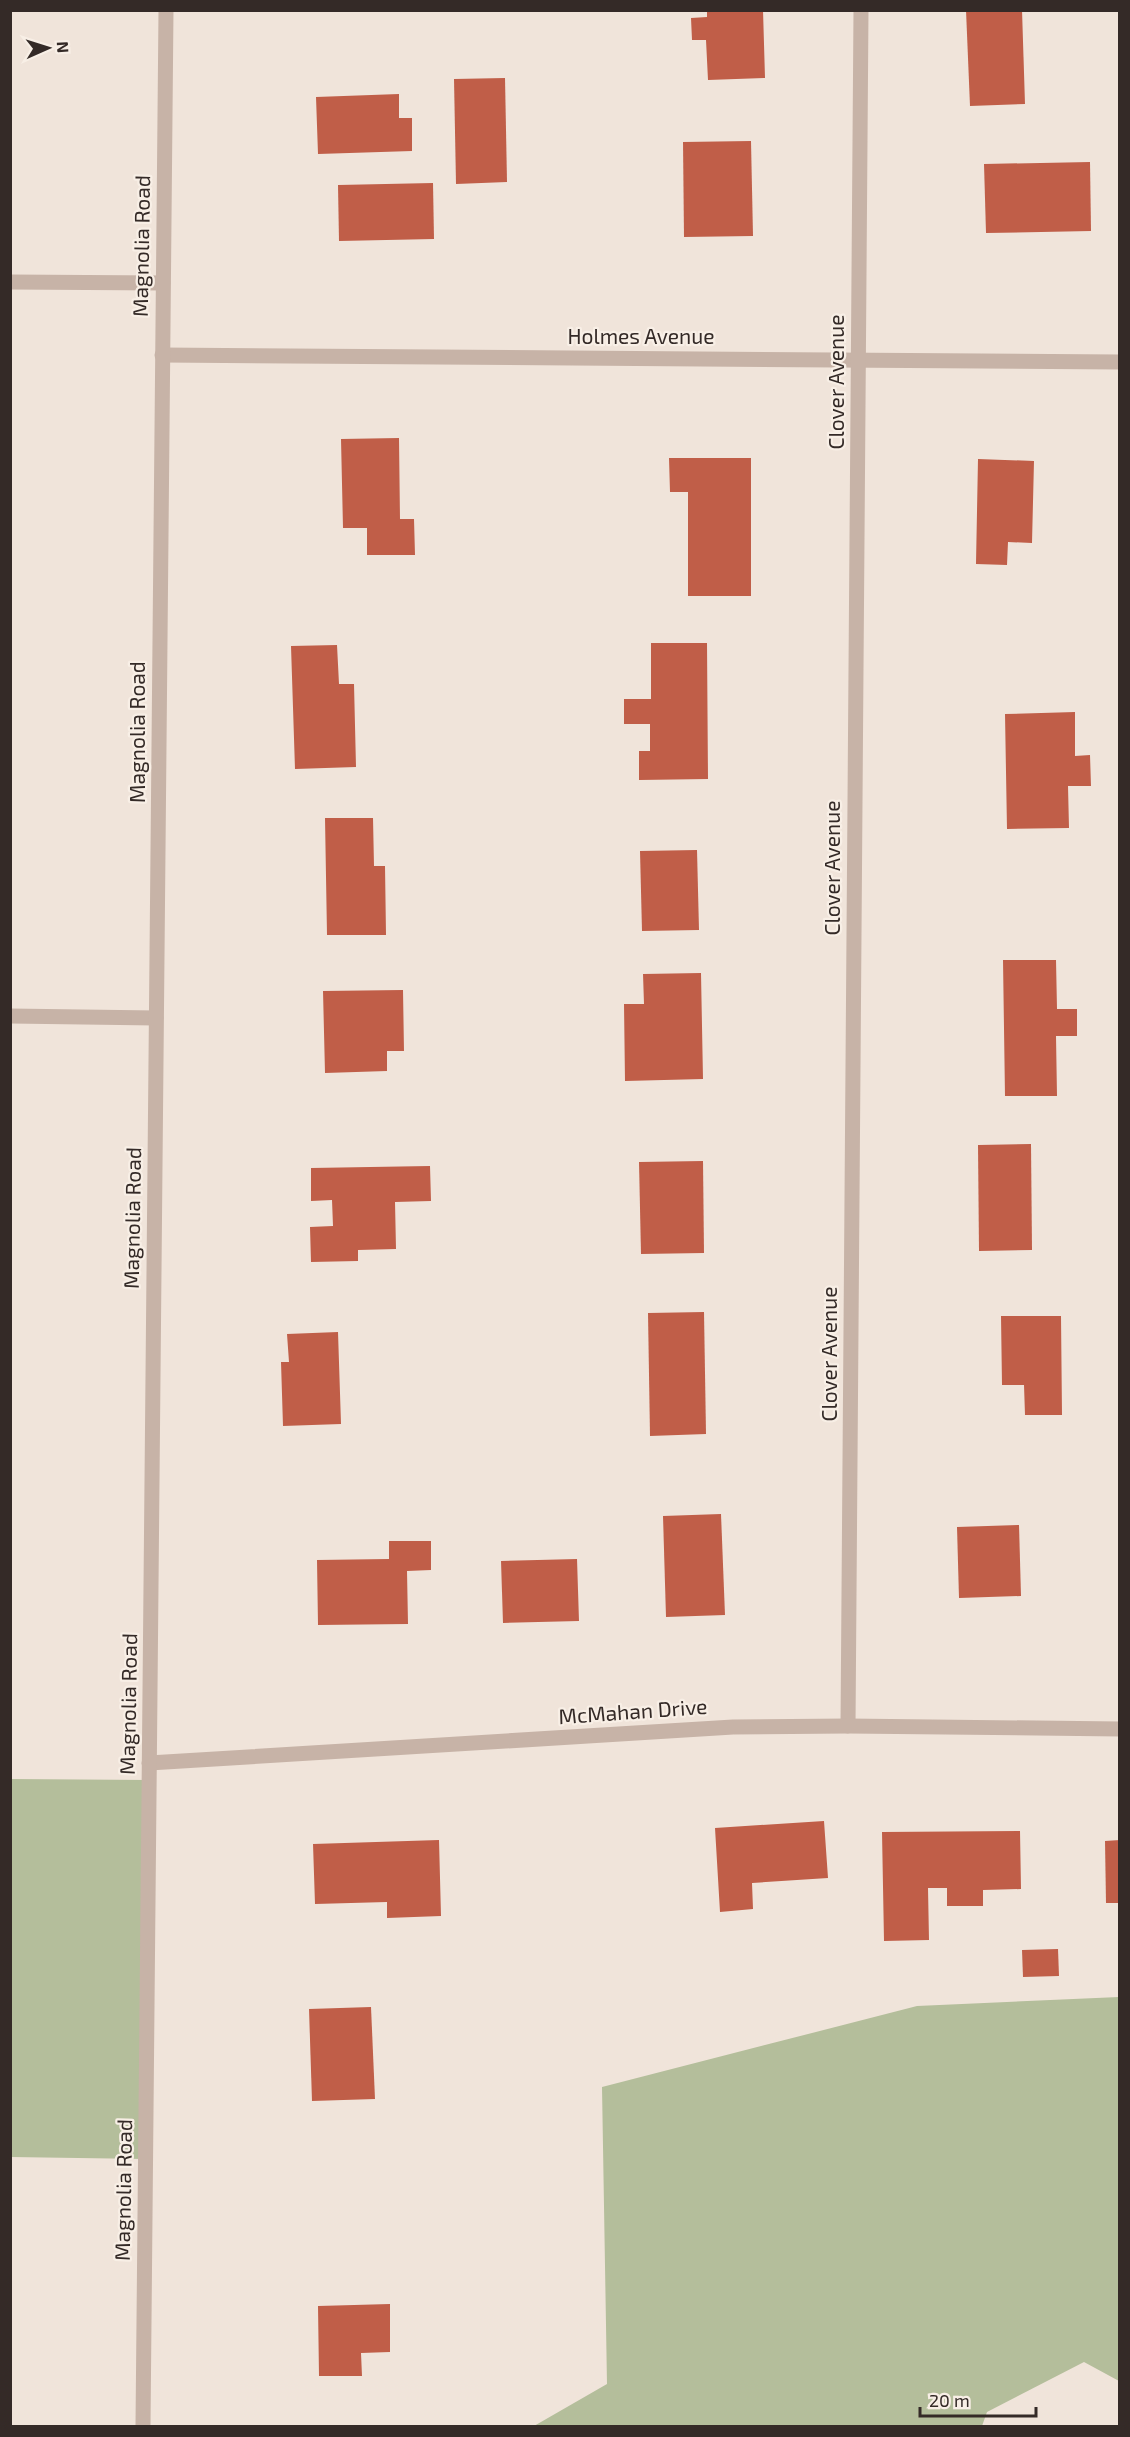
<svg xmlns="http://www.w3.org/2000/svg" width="1130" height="2437" font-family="'Exo 2',sans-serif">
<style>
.green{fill:#b4be9b}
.building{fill:#c05e48}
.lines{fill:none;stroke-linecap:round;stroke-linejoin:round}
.lane{stroke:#c7b3a7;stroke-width:15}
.street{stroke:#c7b3a7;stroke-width:15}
.labels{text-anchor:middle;stroke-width:4.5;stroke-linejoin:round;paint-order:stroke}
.street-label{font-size:21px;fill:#342a27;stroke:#f8efe6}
</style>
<rect width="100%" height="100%" fill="#f0e4da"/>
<!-- green -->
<g class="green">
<path d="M 11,1779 L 150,1780 L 145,2159 L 11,2157 Z"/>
<path d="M 1119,1997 L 1119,2381 L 1084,2362 L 987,2412 L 982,2426 L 534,2426 L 607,2384 L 602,2087 L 917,2006 Z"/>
</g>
<!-- building -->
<g class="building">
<path d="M 707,10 L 763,10 L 765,78 L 708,80 L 706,40 L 692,40 L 691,18 L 707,17 Z"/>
<path d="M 966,10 L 1022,10 L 1025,104 L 970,106 Z"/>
<path d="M 505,78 L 507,182 L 456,184 L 454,79 Z"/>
<path d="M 399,94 L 399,118 L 412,118 L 412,151 L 318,154 L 316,97 Z"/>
<path d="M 751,141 L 753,236 L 684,237 L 683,142 Z"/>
<path d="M 1090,162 L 1091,231 L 986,233 L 984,164 Z"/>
<path d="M 433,183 L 434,239 L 339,241 L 338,185 Z"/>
<path d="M 399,438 L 400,519 L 414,519 L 415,555 L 367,555 L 367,528 L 343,528 L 341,439 Z"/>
<path d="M 669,458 L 751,458 L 751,596 L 688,596 L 688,492 L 670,492 Z"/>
<path d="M 978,459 L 1034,461 L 1032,543 L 1008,542 L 1007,565 L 976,564 Z"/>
<path d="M 651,643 L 707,643 L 708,779 L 639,780 L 639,751 L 650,751 L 650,724 L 624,724 L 624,699 L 651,699 Z"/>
<path d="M 337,645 L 339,684 L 354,684 L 356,767 L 295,769 L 291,646 Z"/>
<path d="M 1075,712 L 1075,756 L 1090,755 L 1091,786 L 1068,786 L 1069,828 L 1007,829 L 1005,714 Z"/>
<path d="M 325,818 L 373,818 L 374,866 L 385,866 L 386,935 L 327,935 Z"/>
<path d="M 697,850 L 699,930 L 642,931 L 640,851 Z"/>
<path d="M 1003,960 L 1056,960 L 1057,1009 L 1077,1009 L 1077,1036 L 1056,1036 L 1057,1096 L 1005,1096 Z"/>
<path d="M 701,973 L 703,1079 L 625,1081 L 624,1004 L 644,1004 L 643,974 Z"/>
<path d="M 403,990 L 404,1051 L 387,1051 L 387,1071 L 325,1073 L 323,991 Z"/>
<path d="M 1031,1144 L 1032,1250 L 979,1251 L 978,1145 Z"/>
<path d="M 703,1161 L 704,1253 L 641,1254 L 639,1162 Z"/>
<path d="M 430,1166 L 431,1201 L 395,1202 L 396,1249 L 358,1250 L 358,1261 L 311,1262 L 310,1227 L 333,1226 L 332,1200 L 311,1201 L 311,1168 Z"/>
<path d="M 704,1312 L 706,1434 L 650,1436 L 648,1313 Z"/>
<path d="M 1001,1316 L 1061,1316 L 1062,1415 L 1025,1415 L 1024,1385 L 1002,1385 Z"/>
<path d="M 338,1332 L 341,1424 L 283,1426 L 281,1362 L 289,1362 L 287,1334 Z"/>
<path d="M 721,1514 L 725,1615 L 666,1617 L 663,1516 Z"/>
<path d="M 1019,1525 L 1021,1596 L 959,1598 L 957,1527 Z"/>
<path d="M 389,1541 L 431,1541 L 431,1570 L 407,1571 L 408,1624 L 318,1625 L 317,1560 L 389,1559 Z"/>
<path d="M 577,1559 L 579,1621 L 503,1623 L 501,1561 Z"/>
<path d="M 824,1821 L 828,1878 L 752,1883 L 753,1909 L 720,1912 L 715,1828 Z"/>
<path d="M 1020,1831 L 1021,1889 L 983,1890 L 983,1906 L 947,1906 L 947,1888 L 928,1888 L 929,1940 L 884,1941 L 882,1832 Z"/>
<path d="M 439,1840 L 441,1916 L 387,1918 L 387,1902 L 315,1904 L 313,1844 Z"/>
<path d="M 1120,1840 L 1120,1903 L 1106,1903 L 1105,1841 Z"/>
<path d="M 1058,1949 L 1059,1976 L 1023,1977 L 1022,1950 Z"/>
<path d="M 371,2007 L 375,2099 L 312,2101 L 309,2009 Z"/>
<path d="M 390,2304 L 390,2352 L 361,2353 L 362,2376 L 319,2376 L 318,2306 Z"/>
</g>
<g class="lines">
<!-- lane -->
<path class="lane" d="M 10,282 L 163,283"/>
<!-- street -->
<g class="street">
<path d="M 162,355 L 1120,362"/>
<path d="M 10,1016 L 156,1018"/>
<path d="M 848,1726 L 861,10"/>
<path d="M 149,1763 L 733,1727 L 848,1726 L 1120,1729"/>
<path d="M 143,2426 L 166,10"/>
</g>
</g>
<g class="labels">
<!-- street labels -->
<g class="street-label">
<text transform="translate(142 246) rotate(-89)" y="7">Magnolia Road</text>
<text x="641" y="344">Holmes Avenue</text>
<text transform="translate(837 382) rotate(-90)" y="7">Clover Avenue</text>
<text transform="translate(138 732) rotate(-90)" y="7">Magnolia Road</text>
<text transform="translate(833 868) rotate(-90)" y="7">Clover Avenue</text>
<text transform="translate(133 1218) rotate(-89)" y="7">Magnolia Road</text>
<text transform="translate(830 1354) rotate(-90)" y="7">Clover Avenue</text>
<text transform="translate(129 1704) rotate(-89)" y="7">Magnolia Road</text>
<text transform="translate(633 1712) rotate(-4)" y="7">McMahan Drive</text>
<text transform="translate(124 2190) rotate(-89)" y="7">Magnolia Road</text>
</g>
</g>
<!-- border -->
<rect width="1130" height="2437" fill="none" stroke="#342a27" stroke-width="24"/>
<!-- north arrow -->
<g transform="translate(48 48) rotate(87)" stroke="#f8efe6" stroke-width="4.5" paint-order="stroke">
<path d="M0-4.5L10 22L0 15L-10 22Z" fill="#342a27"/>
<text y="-9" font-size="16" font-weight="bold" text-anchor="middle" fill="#342a27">N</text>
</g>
<!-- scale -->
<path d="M920 2407v9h116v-9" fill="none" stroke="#342a27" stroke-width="3"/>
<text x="929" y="2407" font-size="18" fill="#342a27" stroke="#f8efe6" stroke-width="4.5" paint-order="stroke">20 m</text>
</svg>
